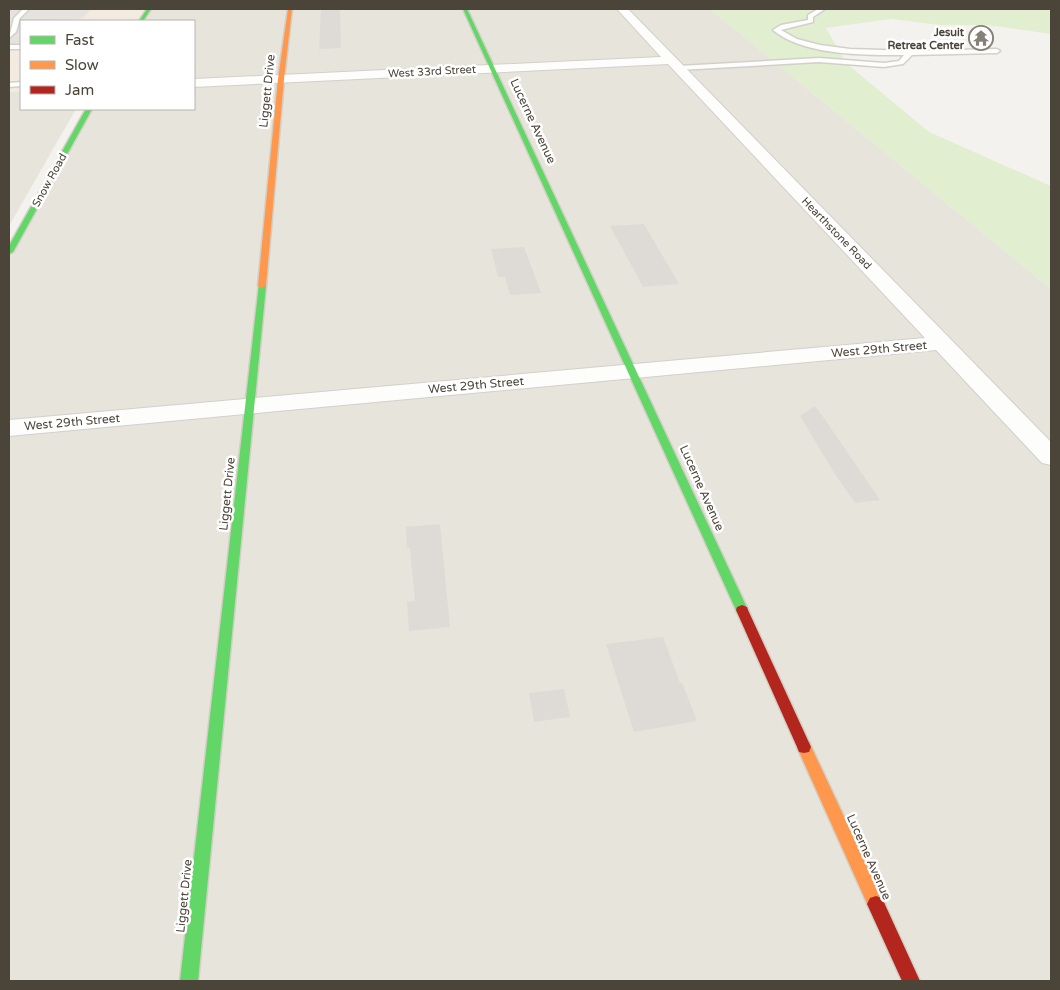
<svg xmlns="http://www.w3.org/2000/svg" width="1060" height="990" font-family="'Varela Round',sans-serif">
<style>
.residential{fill:#e7e4dc}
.commercial{fill:#f3ebdf}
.green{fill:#e1eecf}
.parking{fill:#e6e3df}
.building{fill:#dedbd6}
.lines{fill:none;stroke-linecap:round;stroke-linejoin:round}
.lane-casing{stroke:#d2d0cb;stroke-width:3}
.street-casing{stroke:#d2d0cb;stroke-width:2}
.fast-casing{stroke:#d3cfc5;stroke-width:3}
.slow-casing{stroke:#d3cfc5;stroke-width:3}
.jam-casing{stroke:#d3cfc5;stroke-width:3}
.lane{fill:#fdfdfc;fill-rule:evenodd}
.street{fill:#fdfdfc;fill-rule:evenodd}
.fast{fill:#63d668;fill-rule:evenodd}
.slow{fill:#ff974d;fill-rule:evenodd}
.jam{fill:#b3261e;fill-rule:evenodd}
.labels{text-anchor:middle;stroke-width:5;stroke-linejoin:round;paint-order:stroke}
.far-poi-label{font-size:11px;font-weight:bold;fill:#4b4439;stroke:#fff;text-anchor:end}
.far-street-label{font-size:11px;fill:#4b4439;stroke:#fff}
.street-label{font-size:12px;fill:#4b4439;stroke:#fff}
</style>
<rect width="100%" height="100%" fill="#f4f2ee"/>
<!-- residential -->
<g class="residential">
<path d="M 149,9 L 710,9 L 1051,289 L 1051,981 L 9,981 L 9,252 L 89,109 L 194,109 L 194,21 L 141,21 Z"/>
<path d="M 21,91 L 21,109 L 76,109 L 9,226 L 9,92 Z"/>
</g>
<!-- commercial -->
<path class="commercial" d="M 9,9 L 149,9 L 141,21 L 21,21 L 21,91 L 9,92 Z"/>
<!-- green -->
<path class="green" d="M 710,9 L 1051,9 L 1051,34 L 988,25 L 940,25 L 891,19 L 826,28 L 846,63 L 929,132 L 1051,186 L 1051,289 Z"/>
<!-- parking -->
<path class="parking" d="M 9,9 L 91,9 L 84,17 L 79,19 L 21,21 L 21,49 L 9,50 Z"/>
<!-- building -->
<g class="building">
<path d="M 321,9 L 340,9 L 341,48 L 319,49 Z"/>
<path d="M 644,224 L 679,284 L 643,287 L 610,226 Z"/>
<path d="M 524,247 L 541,293 L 510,295 L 505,277 L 498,277 L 491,249 Z"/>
<path d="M 815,406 L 826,421 L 880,500 L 855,503 L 833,471 L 800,416 Z"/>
<path d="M 440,524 L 450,627 L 409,631 L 407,602 L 415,601 L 410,548 L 407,548 L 406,527 Z"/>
<path d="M 663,637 L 680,683 L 682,683 L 697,721 L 634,732 L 606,644 Z"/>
<path d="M 564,689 L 570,717 L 534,722 L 529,693 Z"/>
</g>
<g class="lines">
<defs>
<g id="lane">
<path d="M 23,9 L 29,9 L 20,18 L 16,32 L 9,38 L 14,18 Z"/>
<path d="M 818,9 L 825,9 L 813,17 L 813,22 L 781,30 L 797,39 L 820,45 L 850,49 L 914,51 L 997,49 L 1000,51 L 997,53 L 912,55 L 903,64 L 884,67 L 819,62 L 679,70 L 676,68 L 679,66 L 819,58 L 884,63 L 899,61 L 904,55 C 866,55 804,56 773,30 L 781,25 L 808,20 L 808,15 Z"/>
<rect x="9" y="45" width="12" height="4"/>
<path d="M 21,82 L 21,86 L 9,87 L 9,83 Z"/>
</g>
<path id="street" d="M 617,9 L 628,9 L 1051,442 L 1051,465 L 1042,463 L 936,350 L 9,436 L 9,420 L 925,338 L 668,64 L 194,87 L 194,79 L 661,57 Z"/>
<g id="fast">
<path d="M 147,9 L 151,9 L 143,21 L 139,21 Z"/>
<path d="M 463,9 L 467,9 L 748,610 L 747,613 L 742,615 L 737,613 L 736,610 Z"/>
<path d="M 86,109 L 92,109 L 13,252 L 9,254 L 9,246 Z"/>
<path d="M 259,284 L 265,284 L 266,286 L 198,981 L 180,981 Z"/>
</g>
<g id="slow">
<path d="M 288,9 L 292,9 L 284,79 L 266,286 L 262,288 L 258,286 L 278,79 Z"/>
<path d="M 804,741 L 809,742 L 882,898 L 885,904 L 882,910 L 876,912 L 870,910 L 797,747 L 799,742 Z"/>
</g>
<g id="jam">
<path d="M 742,605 L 747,607 L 748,610 L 811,747 L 809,752 L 804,753 L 799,752 L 797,747 L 736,610 L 737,607 Z"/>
<path d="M 876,896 L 882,898 L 920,981 L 902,981 L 867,904 L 870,898 Z"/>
</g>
</defs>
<!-- lane casing -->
<use href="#lane" class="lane-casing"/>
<!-- street casing -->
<use href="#street" class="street-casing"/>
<!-- fast casing -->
<use href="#fast" class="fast-casing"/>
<!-- slow casing -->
<use href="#slow" class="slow-casing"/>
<!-- jam casing -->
<use href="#jam" class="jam-casing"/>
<!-- lane -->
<use href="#lane" class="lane"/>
<!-- street -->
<use href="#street" class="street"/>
<!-- fast -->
<use href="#fast" class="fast"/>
<!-- slow -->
<use href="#slow" class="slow"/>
<!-- jam -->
<use href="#jam" class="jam"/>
</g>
<!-- icons -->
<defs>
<symbol id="temple-ring" viewBox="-11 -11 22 22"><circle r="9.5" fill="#fff" stroke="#868178" stroke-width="1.5"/><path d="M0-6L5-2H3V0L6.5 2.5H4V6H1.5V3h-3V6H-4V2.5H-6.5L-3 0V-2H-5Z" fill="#868178"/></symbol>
</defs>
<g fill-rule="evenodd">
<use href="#temple-ring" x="967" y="24" width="28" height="28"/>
</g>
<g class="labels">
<!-- far-poi labels -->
<g class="far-poi-label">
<text x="964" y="36">Jesuit<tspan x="964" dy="13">Retreat Center</tspan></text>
</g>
<!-- far-street labels -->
<g class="far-street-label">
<text transform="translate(432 71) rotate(-3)" y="4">West 33rd Street</text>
<text transform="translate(49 180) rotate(-61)" y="4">Snow Road</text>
<text transform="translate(837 233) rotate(46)" y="4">Hearthstone Road</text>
</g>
<!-- street labels -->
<g class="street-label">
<text transform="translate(267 91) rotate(-84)" y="4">Liggett Drive</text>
<text transform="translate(533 121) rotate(65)" y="4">Lucerne Avenue</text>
<text transform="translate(879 349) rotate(-5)" y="4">West 29th Street</text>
<text transform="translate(476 385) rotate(-5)" y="4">West 29th Street</text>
<text transform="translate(72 422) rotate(-5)" y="4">West 29th Street</text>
<text transform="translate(702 488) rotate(66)" y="4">Lucerne Avenue</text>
<text transform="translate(227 494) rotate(-84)" y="4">Liggett Drive</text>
<text transform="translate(869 857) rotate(66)" y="4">Lucerne Avenue</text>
<text transform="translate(184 896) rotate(-84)" y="4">Liggett Drive</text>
</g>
</g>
<!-- border -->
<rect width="1060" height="990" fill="none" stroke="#4b4439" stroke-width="20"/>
<!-- legend -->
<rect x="20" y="20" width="175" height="90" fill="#ffffff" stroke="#b7b4b0"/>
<rect x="30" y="36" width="25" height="8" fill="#63d668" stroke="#b7b4b0"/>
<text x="65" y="45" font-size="15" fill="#4b4439">Fast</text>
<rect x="30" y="61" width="25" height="8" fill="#ff974d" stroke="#b7b4b0"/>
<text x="65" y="70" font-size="15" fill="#4b4439">Slow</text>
<rect x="30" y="86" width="25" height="8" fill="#b3261e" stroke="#b7b4b0"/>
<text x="65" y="95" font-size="15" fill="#4b4439">Jam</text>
</svg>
